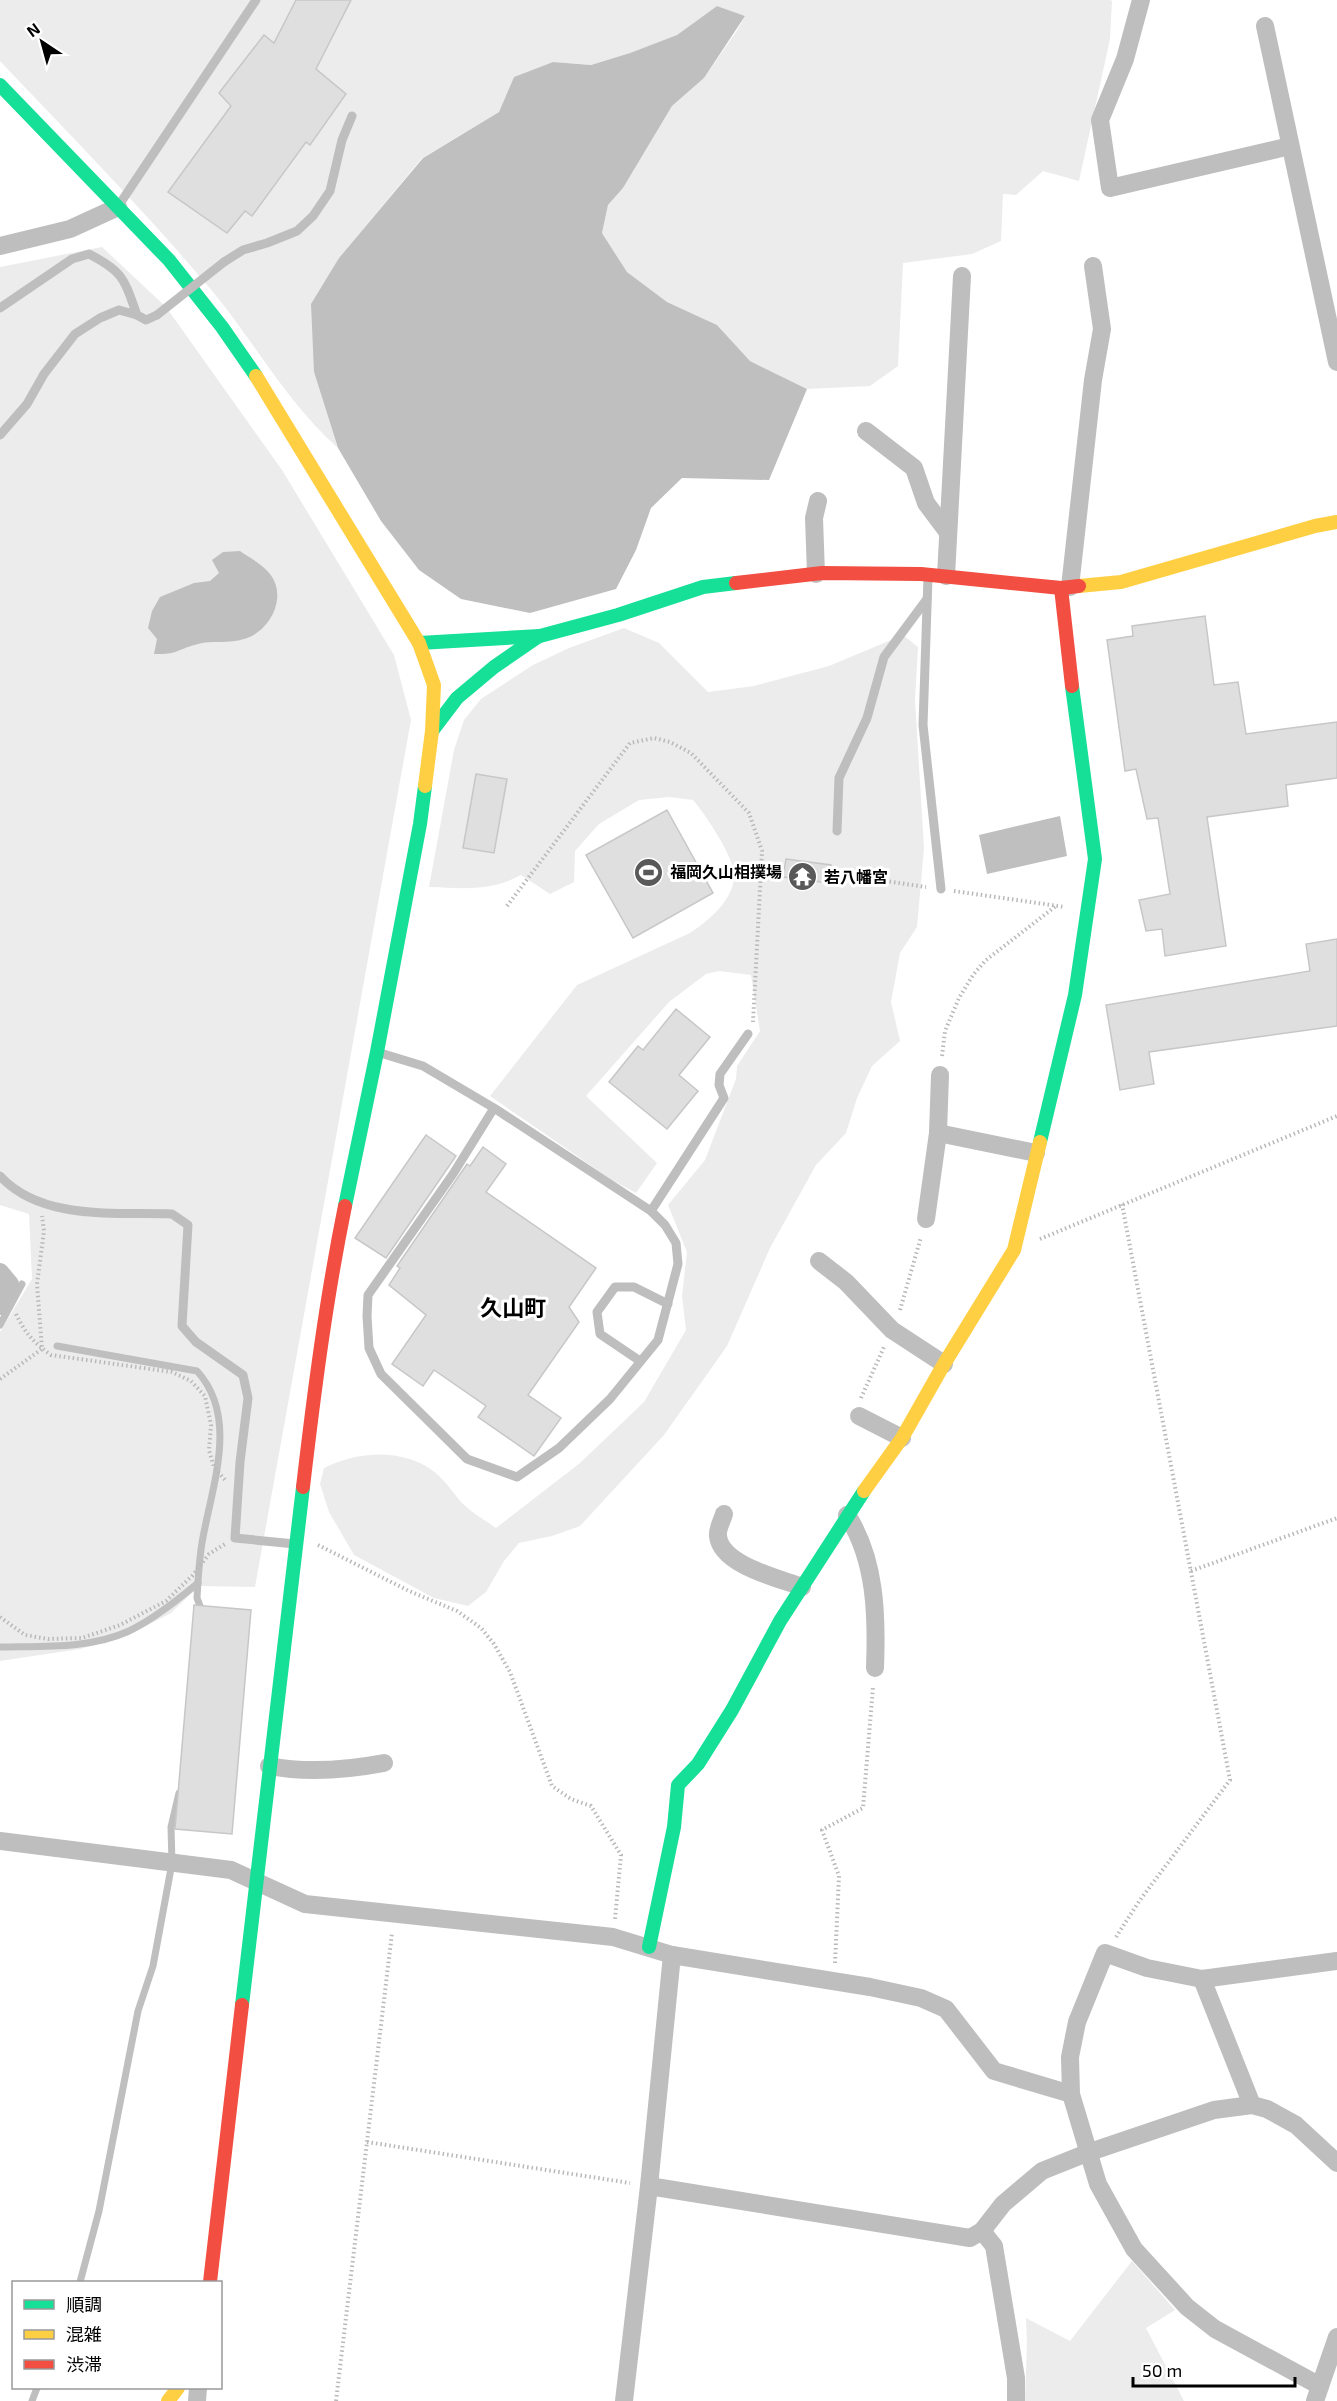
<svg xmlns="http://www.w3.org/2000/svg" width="1337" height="2401" font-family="'Exo 2','Noto Sans JP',sans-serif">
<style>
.green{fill:#ececec}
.water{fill:#bfbfbf}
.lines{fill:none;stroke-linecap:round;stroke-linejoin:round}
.stream{stroke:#bfbfbf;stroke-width:7}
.building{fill:#dfdfdf;stroke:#c7c7c7;stroke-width:1.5}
.path{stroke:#b9b9b9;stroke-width:4;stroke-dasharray:1.5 3;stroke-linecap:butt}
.lane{stroke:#bebebe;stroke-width:9}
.street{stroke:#bebebe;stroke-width:18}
.fast{stroke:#16e098;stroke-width:14}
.slow{stroke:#ffcf43;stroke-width:14}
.jam{stroke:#f24e42;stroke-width:14}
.lane-bridge{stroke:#bebebe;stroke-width:9}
.labels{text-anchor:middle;stroke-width:6;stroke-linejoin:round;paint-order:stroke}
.poi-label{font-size:16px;font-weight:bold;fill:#000;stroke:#fff;text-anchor:start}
.district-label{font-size:22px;font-weight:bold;fill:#000;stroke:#fff}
</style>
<rect width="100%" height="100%" fill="#fff"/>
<!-- green -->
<g class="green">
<path d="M 0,0 L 1110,0 L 1112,1 L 1110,39 L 1079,181 L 1043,171 L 1016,195 L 1003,194 L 1001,241 L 972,254 L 903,263 L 898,366 L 870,386 L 807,389 L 750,361 L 717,325 L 667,302 L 627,272 L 602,233 L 608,205 L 623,188 L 672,106 L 704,78 L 736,32 L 745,16 L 717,6 L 677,35 L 630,53 L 591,65 L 553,62 L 514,77 L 499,112 L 422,158 L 339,258 L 314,372 L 338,448 C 288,404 255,343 213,292 C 146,212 72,137 0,61 Z"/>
<path d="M 102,247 L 166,307 L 282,470 L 394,655 L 411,720 L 255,1587 L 199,1586 L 171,1613 L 127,1636 L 80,1649 L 0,1661 L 0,1332 L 32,1279 L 29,1214 L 0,1205 L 0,267 Z"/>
<path d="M 624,628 L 659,643 L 708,692 L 754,686 L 829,666 L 903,635 L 918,647 L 915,700 L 924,848 L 917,927 L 900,953 L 891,1002 L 900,1041 L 872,1066 L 857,1098 L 846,1133 L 816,1165 L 770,1248 L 727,1346 L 664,1435 L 580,1526 L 552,1536 L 519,1543 L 504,1561 L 486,1592 L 468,1606 L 434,1598 L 354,1555 L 329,1512 L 320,1484 L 324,1468 C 359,1451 406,1447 438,1475 C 447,1483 454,1494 462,1503 C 472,1513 485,1520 496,1528 L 580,1463 L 644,1402 L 686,1330 L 682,1296 L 687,1252 L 668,1205 L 705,1160 L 736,1079 L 737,1066 L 760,1031 L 751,975 L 719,971 L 706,974 L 669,1002 L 586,1096 L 657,1163 L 636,1193 L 612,1180 L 490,1096 L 577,985 L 690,933 C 709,920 735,899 734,874 C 734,857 705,814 693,800 L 669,797 L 639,800 L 599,824 L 575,851 L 574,882 L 550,894 L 521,875 C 490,892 463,888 429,887 L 454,750 L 464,720 L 481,699 L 533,665 L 569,648 Z"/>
<path d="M 1132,2261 L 1175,2310 L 1146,2328 L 1184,2401 L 1025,2401 L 1027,2343 L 1026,2318 L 1070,2341 Z"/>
</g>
<!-- water -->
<g class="water">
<path d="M 717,6 L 745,16 L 704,78 L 672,106 L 623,188 L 608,205 L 602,233 L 627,272 L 667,302 L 717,325 L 750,361 L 807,389 L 769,480 L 682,478 L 651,508 L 636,550 L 616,589 L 530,613 L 461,599 L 419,570 L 381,521 L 338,448 L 314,372 L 311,304 L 339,258 L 423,158 L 499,112 L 514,77 L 553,62 L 591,65 L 630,53 L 677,35 Z"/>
<path d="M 240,551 C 250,558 262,564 270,574 C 288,597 270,632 244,639 C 229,644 212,640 198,644 C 177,649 178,655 154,654 L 157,639 L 148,628 L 152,611 L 160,597 L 194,583 L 210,581 L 219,573 L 212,560 L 223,552 Z"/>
<path d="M 1060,816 L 1067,856 L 987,874 L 979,835 Z"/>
</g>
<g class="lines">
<!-- stream -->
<g class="stream">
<path d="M 0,1325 L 22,1284"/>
<path d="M 57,1346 L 197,1371 C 240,1418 211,1488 202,1543 C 199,1561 198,1580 197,1598 L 200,1606 L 199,1613"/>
<path d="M 0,1647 C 42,1646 90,1649 129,1631 C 154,1619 177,1600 198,1583"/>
<path d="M 80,2282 L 99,2211 L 138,2011 L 153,1966 L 172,1863 L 171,1827 L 179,1793"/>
<path d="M 32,2401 L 37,2388"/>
</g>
</g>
<!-- building -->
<g class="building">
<path d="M 296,0 L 351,0 L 316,69 L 346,94 L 310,145 L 306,142 L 252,216 L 245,211 L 227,233 L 168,192 L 231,106 L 219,93 L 264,35 L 274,43 Z"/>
<path d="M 1205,616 L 1214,685 L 1238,682 L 1246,734 L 1337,722 L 1337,778 L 1286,785 L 1288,806 L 1207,817 L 1226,946 L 1165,956 L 1162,929 L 1146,931 L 1139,900 L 1170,894 L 1158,818 L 1147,819 L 1136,769 L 1125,771 L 1107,640 L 1133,636 L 1132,626 Z"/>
<path d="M 476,774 L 507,779 L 494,853 L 463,848 Z"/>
<path d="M 667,810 L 713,893 L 633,938 L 586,855 Z"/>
<path d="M 786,859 L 831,865 L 829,883 L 783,877 Z"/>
<path d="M 1337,939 L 1337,1026 L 1149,1052 L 1154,1084 L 1120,1090 L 1106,1005 L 1310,971 L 1306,944 Z"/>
<path d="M 676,1009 L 710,1037 L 679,1075 L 698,1091 L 667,1129 L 609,1082 L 638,1046 L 643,1050 Z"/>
<path d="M 426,1135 L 456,1156 L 386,1258 L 355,1238 Z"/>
<path d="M 483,1147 L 506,1164 L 486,1192 L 596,1268 L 569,1307 L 579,1322 L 528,1395 L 561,1418 L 534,1456 L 478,1417 L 486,1406 L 434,1370 L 423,1386 L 392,1364 L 426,1315 L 389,1285 L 400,1268 L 397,1266 L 467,1164 L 470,1166 Z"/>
<path d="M 194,1605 L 251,1610 L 232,1834 L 175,1829 Z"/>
</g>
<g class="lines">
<!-- path -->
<g class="path">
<path d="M 845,875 L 926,887"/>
<path d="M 954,891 L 1065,907"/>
<path d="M 507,906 L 630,743 L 654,738 L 670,742 L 691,753 L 749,813 L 762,851 L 753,1022"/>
<path d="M 942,1056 L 945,1031 L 959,998 L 973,975 L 986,960 L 1056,906"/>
<path d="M 1040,1239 L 1337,1116"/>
<path d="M 900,1310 L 921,1237"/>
<path d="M 16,1314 C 25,1333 34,1343 51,1355 L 172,1372 L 191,1381 L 205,1396 L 211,1425 L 209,1450 L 214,1467 L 225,1480"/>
<path d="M 0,1379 L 42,1349 L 37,1284 L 44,1231 L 42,1216"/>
<path d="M 861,1398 L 884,1347"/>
<path d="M 318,1545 L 409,1591 L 457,1611 L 481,1628 L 494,1644 L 510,1672 L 552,1786 L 571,1799 L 591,1806 L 621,1855 L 615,1919"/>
<path d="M 1191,1571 L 1337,1518"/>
<path d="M 0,1617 L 25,1635 L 48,1639 L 82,1638 L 120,1625 L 166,1601 L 192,1576 L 209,1554 L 225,1544"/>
<path d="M 1116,1937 L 1140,1900 L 1230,1780 L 1122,1204"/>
<path d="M 835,1963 L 839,1876 L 822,1830 L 863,1808 L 873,1687"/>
<path d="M 367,2142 L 630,2183"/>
<path d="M 336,2401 L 392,1933"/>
</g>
<!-- lane -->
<g class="lane">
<path d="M 119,205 L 256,0"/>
<path d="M 224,262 L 243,250 L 267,243 L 297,231 L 313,216 L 330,191 L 342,140 L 352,116"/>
<path d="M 0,308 L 72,259 L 89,254 C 124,272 124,279 137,315 L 146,320 L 157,315"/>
<path d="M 0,435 L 27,404 L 44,374 L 75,334 L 100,318 L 119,310 L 137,315"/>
<path d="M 928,577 L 923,725 L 941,889"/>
<path d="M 837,831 L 839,778 L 867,718 L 884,657 L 927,599"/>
<path d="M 377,1052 L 423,1066 L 494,1108 L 651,1211 L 665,1225 L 676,1243 L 678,1264 L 658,1340 L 610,1399 L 559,1448 L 517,1477 L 467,1459 L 381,1374 L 369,1348 L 367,1316 L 368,1295 L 453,1174 L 494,1108"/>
<path d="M 0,1176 C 42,1221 115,1212 172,1214 L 188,1225 L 182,1326 L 196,1342 L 243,1375 L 248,1398 L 240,1462 L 235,1538 L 295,1544"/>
<path d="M 651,1211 L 724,1098 L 719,1085 L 720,1074 L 748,1034"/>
<path d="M 640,1361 L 600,1334 L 597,1312 L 615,1287 L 634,1287 L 668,1304"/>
</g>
<!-- street -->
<g class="street">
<path d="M 1141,0 L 1125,59 L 1100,120 L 1110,188 L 1290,146"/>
<path d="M 1265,26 L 1337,362"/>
<path d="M 0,246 L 70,229 L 118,207"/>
<path d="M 866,431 L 914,468 L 926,503 L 947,531"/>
<path d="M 816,574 L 814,518 L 818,501"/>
<path d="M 946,576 L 962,276"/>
<path d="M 1070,587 L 1093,380 L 1102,329 L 1093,266"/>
<path d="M 938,1133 L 1036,1153"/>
<path d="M 926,1219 L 938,1133 L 940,1075"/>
<path d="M 819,1261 L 846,1282 L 892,1330 L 944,1364"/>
<path d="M 0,1272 L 10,1284 L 0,1306"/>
<path d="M 859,1416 L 902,1438"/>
<path d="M 724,1514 C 722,1521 717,1529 718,1536 C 721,1565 778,1578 802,1587"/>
<path d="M 847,1515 C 876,1560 877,1616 875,1668"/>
<path d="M 269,1766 C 306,1773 347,1770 384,1763"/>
<path d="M 0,1841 L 231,1870 L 305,1904 L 613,1937 L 672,1955 L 870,1987 L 921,1998 L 946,2009 L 994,2071 L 1071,2094"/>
<path d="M 1202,1979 L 1252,2105"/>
<path d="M 649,2186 L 970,2238 L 982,2231 L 1003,2204 L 1042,2171 L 1087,2153 L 1214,2110 L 1252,2105 L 1267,2109 L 1296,2125 L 1337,2163"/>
<path d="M 982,2231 L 994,2246 L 1016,2378 L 1016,2401"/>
<path d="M 1320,2386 L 1215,2329 L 1187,2307 L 1134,2249 L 1098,2184 L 1071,2094 L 1070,2057 L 1077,2022 L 1105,1953 L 1147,1968 L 1202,1979 L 1337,1961"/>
<path d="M 197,2401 L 198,2388"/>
<path d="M 624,2401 L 649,2186 L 672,1955"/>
<path d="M 1315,2401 L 1337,2337"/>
</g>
<!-- fast -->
<g class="fast">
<path d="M 0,85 L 169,260 L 222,327 L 256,376"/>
<path d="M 419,643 L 540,636 L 618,615 L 703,587 L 736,583"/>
<path d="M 432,731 L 457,698 L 494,667 L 539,636"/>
<path d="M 1040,1142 L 1075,995 L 1095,859 L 1072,686"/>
<path d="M 345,1206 L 377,1052 L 420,824 L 425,786"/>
<path d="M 649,1947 L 674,1827 L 678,1785 L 698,1764 L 732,1710 L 780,1621 L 864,1491"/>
<path d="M 242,2005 L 303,1487"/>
</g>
<!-- slow -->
<g class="slow">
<path d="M 256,376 L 419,643 L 434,685 L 432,731 L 425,786"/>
<path d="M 1079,586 L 1121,582 L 1315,526 L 1337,522"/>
<path d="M 864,1491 L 902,1438 L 944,1364 L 1014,1250 L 1040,1142"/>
<path d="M 168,2401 L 178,2388"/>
</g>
<!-- jam -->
<g class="jam">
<path d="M 736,583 L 822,573 L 921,574 L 1061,588 L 1079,586"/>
<path d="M 1061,588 L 1072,686"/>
<path d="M 303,1487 C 314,1393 326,1299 345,1206"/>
<path d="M 210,2282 L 242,2005"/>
</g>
<!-- lane-bridge -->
<path class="lane-bridge" d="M 157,315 L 224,262"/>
</g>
<!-- icons -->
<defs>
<symbol id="stadium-disc" viewBox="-11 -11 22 22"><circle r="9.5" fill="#595959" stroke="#fff"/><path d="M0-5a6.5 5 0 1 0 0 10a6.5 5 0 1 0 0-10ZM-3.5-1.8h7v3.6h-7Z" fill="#fff"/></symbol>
<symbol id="temple-disc" viewBox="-11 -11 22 22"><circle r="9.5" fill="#595959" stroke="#fff"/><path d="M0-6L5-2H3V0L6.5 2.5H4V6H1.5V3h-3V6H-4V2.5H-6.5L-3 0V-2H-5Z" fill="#fff"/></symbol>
</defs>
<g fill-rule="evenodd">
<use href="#stadium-disc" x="632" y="856" width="33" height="33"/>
<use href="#temple-disc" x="786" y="860" width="33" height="33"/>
</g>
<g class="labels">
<!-- poi labels -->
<g class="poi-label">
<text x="670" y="878">福岡久山相撲場</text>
<text x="824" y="883">若八幡宮</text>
</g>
<!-- district labels -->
<g class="district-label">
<text x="513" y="1316">久山町</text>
</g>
</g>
<!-- legend -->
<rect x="12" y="2281" width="210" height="108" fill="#ffffff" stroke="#999999" stroke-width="1.5"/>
<rect x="24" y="2300" width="30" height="9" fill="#16e098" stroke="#999999" stroke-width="1.5"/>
<text x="66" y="2311" font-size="18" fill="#000000">順調</text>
<rect x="24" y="2330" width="30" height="9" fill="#ffcf43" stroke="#999999" stroke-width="1.5"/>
<text x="66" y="2341" font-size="18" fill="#000000">混雑</text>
<rect x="24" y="2360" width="30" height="9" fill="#f24e42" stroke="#999999" stroke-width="1.5"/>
<text x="66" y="2371" font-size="18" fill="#000000">渋滞</text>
<!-- north arrow -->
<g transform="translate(42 42) rotate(324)" stroke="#ffffff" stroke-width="4.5" paint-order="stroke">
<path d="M0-4.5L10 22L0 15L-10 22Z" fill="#000000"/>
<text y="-9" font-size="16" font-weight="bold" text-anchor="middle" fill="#000000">N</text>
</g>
<!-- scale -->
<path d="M1133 2377v9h162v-9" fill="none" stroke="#000000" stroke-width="3"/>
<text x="1142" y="2377" font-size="18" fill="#000000" stroke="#ffffff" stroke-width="4.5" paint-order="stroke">50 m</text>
</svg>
